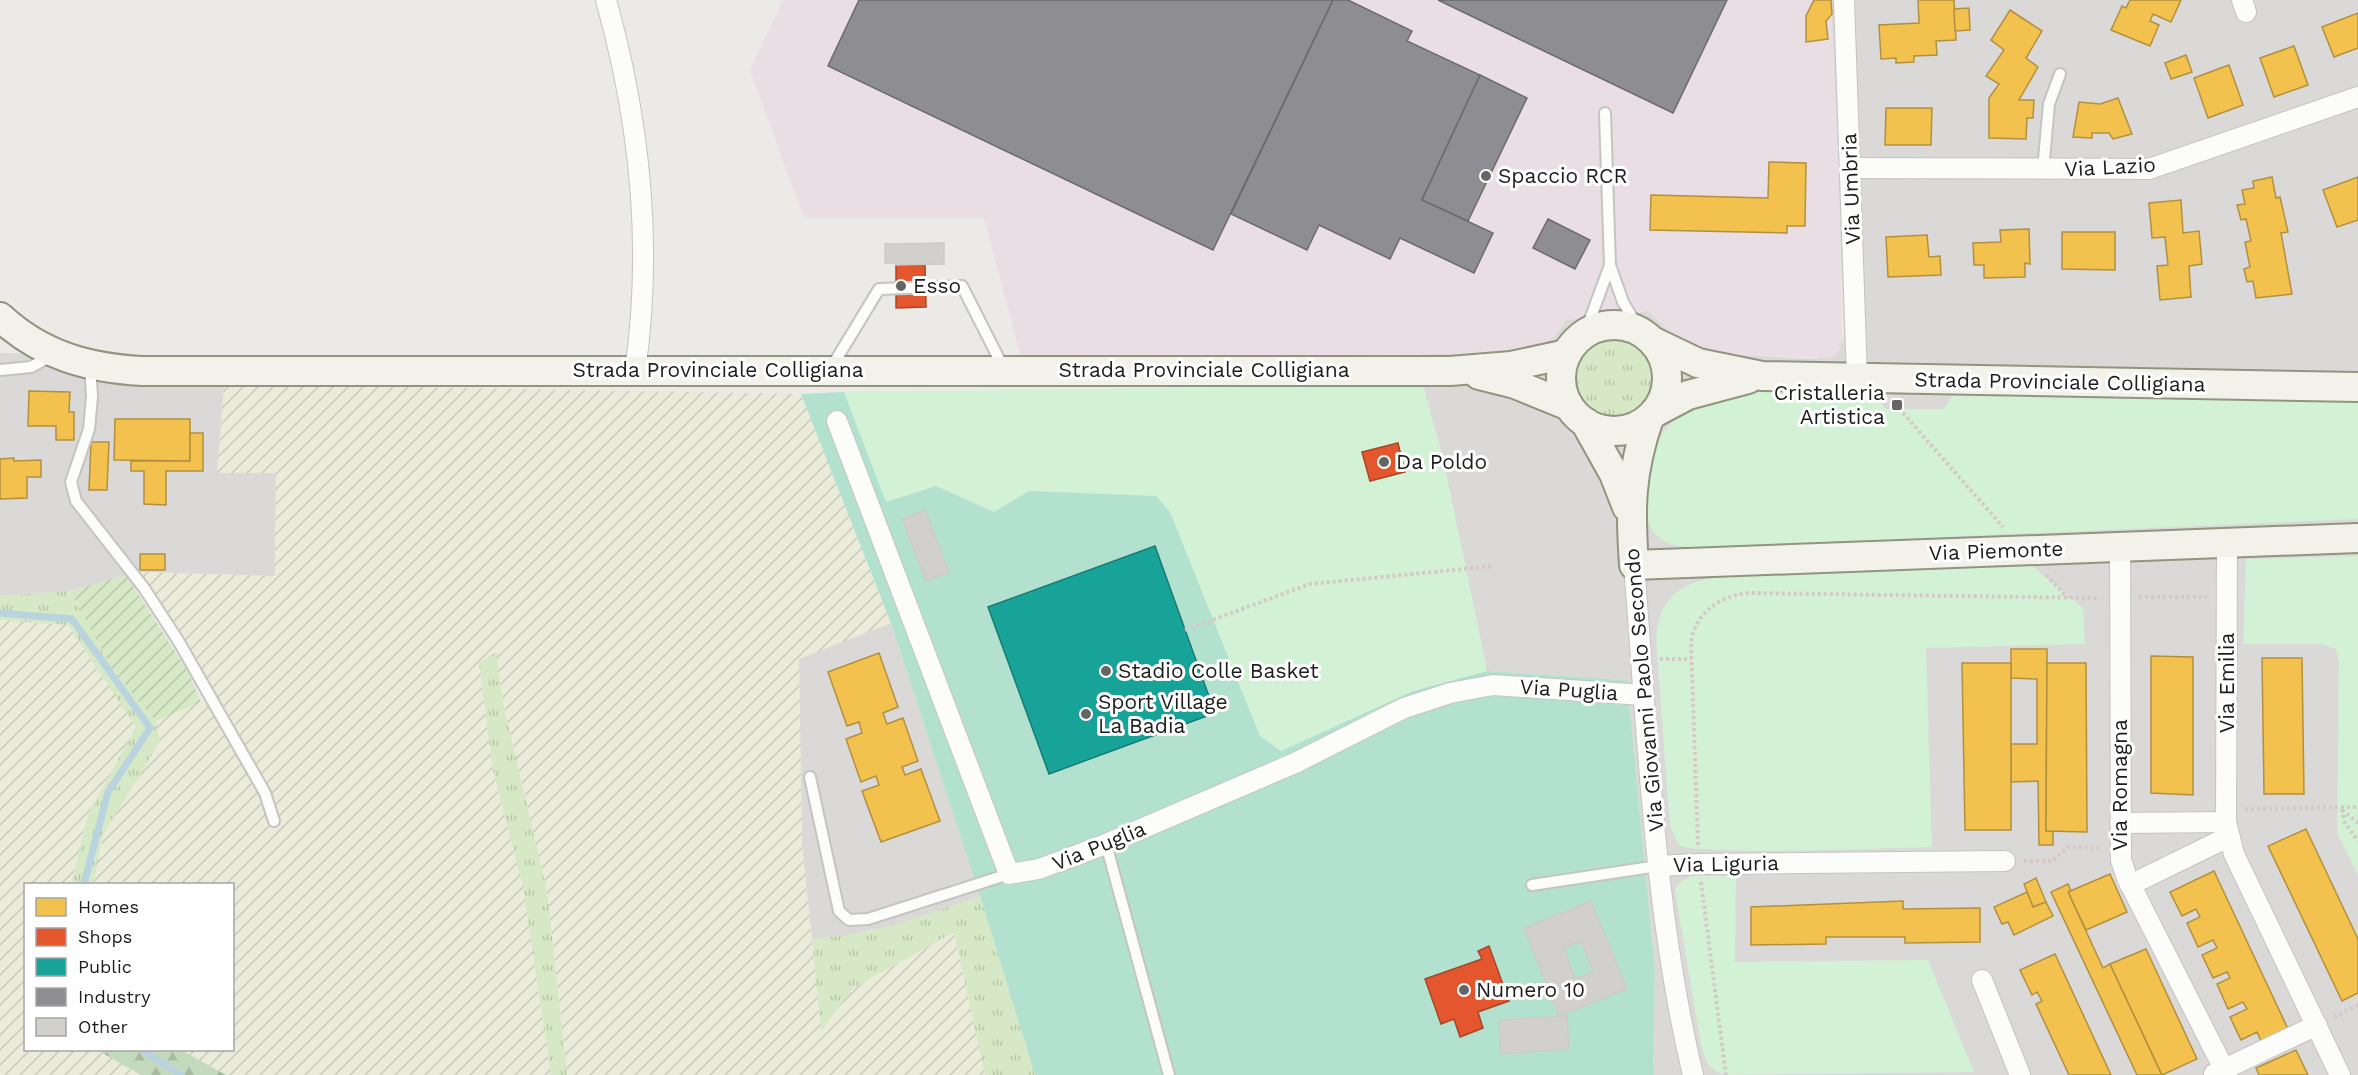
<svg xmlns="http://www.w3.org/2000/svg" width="2358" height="1075" font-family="'Work Sans',sans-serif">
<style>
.residential{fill:#dad9d7}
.industrial{fill:#e9dee4}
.farmland{fill:url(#farmland-furrows)}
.grass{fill:url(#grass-tufts)}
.forest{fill:url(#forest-firs)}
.park{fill:#d3f1d5}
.garden{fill:url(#garden-furrows)}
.pitch{fill:#b2e2cf}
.homes{fill:#f2c14e;stroke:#b2903f;stroke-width:1.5}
.shops{fill:#e4572e;stroke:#a84629;stroke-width:1.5}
.public{fill:#17a398;stroke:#197b73;stroke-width:1.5}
.industry{fill:#8d8d92;stroke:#6b6b6f;stroke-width:1.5}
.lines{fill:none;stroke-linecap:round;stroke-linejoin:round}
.stream{stroke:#b9d4de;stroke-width:7}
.building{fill:#d2d0cc;stroke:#cecbc7;stroke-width:1.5;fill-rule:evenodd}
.lane-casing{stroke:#c4c4c2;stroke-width:14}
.street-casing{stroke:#c4c4c2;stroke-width:22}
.secondary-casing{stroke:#91947e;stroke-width:32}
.path{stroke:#d5c9c6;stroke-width:4;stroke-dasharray:3 3;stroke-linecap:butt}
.lane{stroke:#fcfcfb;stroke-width:10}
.street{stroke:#fcfcfb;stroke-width:20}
.secondary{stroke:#f2f2ea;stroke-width:28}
.poi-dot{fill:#656563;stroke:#fff;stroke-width:2}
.labels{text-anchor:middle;stroke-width:6;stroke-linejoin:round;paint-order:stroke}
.street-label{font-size:21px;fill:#1d1d1d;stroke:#fff}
.poi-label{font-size:21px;fill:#1d1d1d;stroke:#fff;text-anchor:start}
</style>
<defs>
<pattern id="farmland-furrows" width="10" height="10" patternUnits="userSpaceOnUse" patternTransform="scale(1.5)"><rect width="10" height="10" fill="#eaebd9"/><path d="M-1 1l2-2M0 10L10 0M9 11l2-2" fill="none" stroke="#c8c9ba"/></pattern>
<pattern id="grass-tufts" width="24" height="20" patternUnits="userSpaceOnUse" patternTransform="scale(1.5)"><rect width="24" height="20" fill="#d6e8c5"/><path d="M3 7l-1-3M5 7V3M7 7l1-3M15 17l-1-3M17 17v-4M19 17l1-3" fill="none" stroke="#b7c7a9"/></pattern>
<pattern id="forest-firs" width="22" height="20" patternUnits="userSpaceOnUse" patternTransform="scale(1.5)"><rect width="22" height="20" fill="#c4dabc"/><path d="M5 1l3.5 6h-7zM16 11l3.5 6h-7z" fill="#a8bba1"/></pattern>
<pattern id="garden-furrows" width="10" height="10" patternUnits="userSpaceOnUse" patternTransform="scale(1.5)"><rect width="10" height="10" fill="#d6e8c5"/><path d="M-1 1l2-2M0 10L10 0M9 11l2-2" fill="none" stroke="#b7c7a9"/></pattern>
</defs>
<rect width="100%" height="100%" fill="#ebeae6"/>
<!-- residential -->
<g class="residential">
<path d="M 1831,0 L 2358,0 L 2358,1075 L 1653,1075 L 1655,972 L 1627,680 L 1487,671 L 1443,459 L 1423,385 L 1421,354 L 1485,354 L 1544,343 L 1554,337 L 1566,320 L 1648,311 L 1675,337 L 1725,354 L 1817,359 L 1839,350 L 1844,336 Z"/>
<path d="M 0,353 L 228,359 L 217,473 L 276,473 L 275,576 L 140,572 L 70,591 L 0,596 Z"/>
<path d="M 891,623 L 980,896 L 902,924 L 846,937 L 812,939 L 802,845 L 799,658 Z"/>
</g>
<!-- industrial -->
<path class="industrial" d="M 783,0 L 1831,0 L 1839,168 L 1842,343 L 1835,355 L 1828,358 L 1725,354 L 1700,349 L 1675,337 L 1648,311 L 1566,320 L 1554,337 L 1544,343 L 1516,352 L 1485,354 L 1021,357 L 984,218 L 804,218 L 750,70 Z"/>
<!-- farmland -->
<g class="farmland">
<path d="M 224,384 L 801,394 L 891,623 L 799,659 L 802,845 L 821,1030 L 853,988 L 954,932 L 985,1075 L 567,1075 L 547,891 L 504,707 L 495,653 L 479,664 L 493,770 L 523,887 L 551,1075 L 226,1075 L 181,1050 L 232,1050 L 232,884 L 93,884 L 103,835 L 160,742 L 156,721 L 215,696 L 173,621 L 140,572 L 275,576 L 276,473 L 217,473 Z"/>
<path d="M 0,620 L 68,625 L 137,727 L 88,815 L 71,884 L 26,884 L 26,1050 L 97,1050 L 141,1075 L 0,1075 Z"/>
</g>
<!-- grass -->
<g class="grass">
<circle cx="1612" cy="379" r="39"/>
<path d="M 70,591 L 114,672 L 156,721 L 160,742 L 103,835 L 93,884 L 71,884 L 88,815 L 136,727 L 68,625 L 0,620 L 0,596 Z"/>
<path d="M 496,652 L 504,707 L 547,891 L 567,1075 L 551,1075 L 523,887 L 493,770 L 479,663 Z"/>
<path d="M 980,896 L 1035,1075 L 985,1075 L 954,932 L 853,988 L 821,1031 L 812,939 C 871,935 924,916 980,896 Z"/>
</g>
<!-- forest -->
<path class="forest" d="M 97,1050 L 181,1050 L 226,1075 L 141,1075 Z"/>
<!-- park -->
<g class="park">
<path d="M 1423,385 L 1443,459 L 1487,671 L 1413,691 L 1282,751 L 1260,736 L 1170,512 L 1029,491 L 994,512 L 936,486 L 886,502 L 844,392 Z"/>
<path d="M 1956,389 L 2358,400 L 2358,519 L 1714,547 C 1698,547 1679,549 1664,541 C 1632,522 1644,462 1661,436 C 1669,423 1682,413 1695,406 C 1742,382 1821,394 1872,395 L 1886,409 L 1944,409 Z"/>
<path d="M 2358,556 L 2358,875 L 2337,833 L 2339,660 L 2336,649 L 2322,644 L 2243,644 L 2246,559 Z"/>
<path d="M 2030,564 L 2083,608 L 2085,644 L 1926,648 L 1932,847 C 1898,848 1694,856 1679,845 L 1670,826 L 1656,641 C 1659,590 1688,580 1733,575 Z"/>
<path d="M 1691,876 L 1736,876 L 1735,962 L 1928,960 L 1974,1072 L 1726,1075 C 1709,1071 1705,1061 1701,1045 L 1675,891 L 1678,884 Z"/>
</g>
<!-- garden -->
<path class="garden" d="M 126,575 L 188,672 L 201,702 L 156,721 L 114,672 L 70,591 Z"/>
<!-- pitch -->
<path class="pitch" d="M 844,392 L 886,502 L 936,486 L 994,512 L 1029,491 L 1156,496 L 1170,512 L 1260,736 L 1281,751 L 1413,691 L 1487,671 L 1627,680 L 1655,972 L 1653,1075 L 1035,1075 L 980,896 L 891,623 L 801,394 Z"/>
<!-- homes -->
<g class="homes">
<path d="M 1814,0 L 1831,0 L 1832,14 L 1826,21 L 1828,39 L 1806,42 L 1806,16 Z"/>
<path d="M 1918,0 L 1954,0 L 1956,40 L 1936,41 L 1937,55 L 1914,56 L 1914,62 L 1896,63 L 1896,58 L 1881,59 L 1879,25 L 1919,23 Z"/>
<path d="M 2130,0 L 2181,0 L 2171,22 L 2153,14 L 2150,21 L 2159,25 L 2150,46 L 2111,30 L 2122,6 L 2126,8 Z"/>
<path d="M 1969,8 L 1970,30 L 1955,31 L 1954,9 Z"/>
<path d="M 2010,10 L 2042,31 L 2026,58 L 2038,67 L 2019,100 L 2034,100 L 2033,118 L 2027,118 L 2026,139 L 1989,138 L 1989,98 L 1999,84 L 1986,76 L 2004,50 L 1991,40 Z"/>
<path d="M 2358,13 L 2358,48 L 2334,57 L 2322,27 Z"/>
<path d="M 2294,46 L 2308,85 L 2274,97 L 2260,58 Z"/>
<path d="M 2186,55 L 2192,72 L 2171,79 L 2165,63 Z"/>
<path d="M 2229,65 L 2243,105 L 2208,118 L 2194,78 Z"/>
<path d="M 2118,98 L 2132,134 L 2113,139 L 2109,133 L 2092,133 L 2092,138 L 2073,137 L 2079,102 L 2100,104 Z"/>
<path d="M 1886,108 L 1932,108 L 1931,145 L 1885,145 Z"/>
<path d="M 1769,162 L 1806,163 L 1805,226 L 1787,226 L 1787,233 L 1650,230 L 1651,195 L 1768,198 Z"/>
<path d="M 2272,177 L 2276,198 L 2280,197 L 2288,232 L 2281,233 L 2292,294 L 2256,298 L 2253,281 L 2247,282 L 2244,269 L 2250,267 L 2245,242 L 2251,241 L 2246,219 L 2241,220 L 2237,205 L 2245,204 L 2242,190 L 2254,188 L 2253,181 Z"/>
<path d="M 2358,177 L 2358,220 L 2337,227 L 2323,190 Z"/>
<path d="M 2181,200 L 2183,233 L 2199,231 L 2202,264 L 2189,266 L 2191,297 L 2160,300 L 2157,266 L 2168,265 L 2165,237 L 2152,238 L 2149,203 Z"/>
<path d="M 2029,229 L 2030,264 L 2025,263 L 2025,277 L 1984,278 L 1984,265 L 1974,265 L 1973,243 L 2001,242 L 2000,230 Z"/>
<path d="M 2062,232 L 2115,232 L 2115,270 L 2062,269 Z"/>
<path d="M 1927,235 L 1929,257 L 1940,256 L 1941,275 L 1888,277 L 1886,237 Z"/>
<path d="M 29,391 L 70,392 L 69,412 L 74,412 L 74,440 L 56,440 L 56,426 L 28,426 Z"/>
<path d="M 115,419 L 190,419 L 190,461 L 114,460 Z"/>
<path d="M 190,433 L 203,433 L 203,471 L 166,471 L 166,505 L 144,504 L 144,471 L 131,471 L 131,461 L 190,461 Z"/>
<path d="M 91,442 L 109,442 L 107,490 L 89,490 Z"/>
<path d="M 14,458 L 14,461 L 41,460 L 41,477 L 27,477 L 27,498 L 0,499 L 0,459 Z"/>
<rect x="140" y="554" width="25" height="16"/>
<path d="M 2011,649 L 2047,649 L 2046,831 L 2053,831 L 2053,845 L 2039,845 L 2038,781 L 2011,782 L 2011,744 L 2037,744 L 2037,679 L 2011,678 Z"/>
<path d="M 879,653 L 898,707 L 883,713 L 887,724 L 903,718 L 918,761 L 902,767 L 905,775 L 921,769 L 940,821 L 881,842 L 862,791 L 879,785 L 876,776 L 861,782 L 846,739 L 862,733 L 859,722 L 847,726 L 828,672 Z"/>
<path d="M 2151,656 L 2193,657 L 2193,795 L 2151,793 Z"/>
<path d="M 2262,658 L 2302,658 L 2304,794 L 2264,794 Z"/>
<path d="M 1962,663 L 2011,663 L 2011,830 L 1965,830 Z"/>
<path d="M 2047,663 L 2086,663 L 2087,832 L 2046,831 Z"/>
<path d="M 2306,829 L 2358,939 L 2358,993 L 2342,1001 L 2268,846 Z"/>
<path d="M 2214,871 L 2288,1029 L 2261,1041 L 2257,1032 L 2241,1040 L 2230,1017 L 2247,1009 L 2243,1002 L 2228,1009 L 2217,984 L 2230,978 L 2227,972 L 2213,978 L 2202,955 L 2217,948 L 2213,940 L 2198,947 L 2187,923 L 2200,917 L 2196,909 L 2182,916 L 2170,892 Z"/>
<path d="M 2110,874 L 2127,912 L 2086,930 L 2068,892 Z"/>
<path d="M 2036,878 L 2046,902 L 2033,907 L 2024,884 Z"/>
<path d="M 2068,884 L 2071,891 L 2068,892 L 2103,968 L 2110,964 L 2162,1075 L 2137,1075 L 2051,892 Z"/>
<path d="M 2027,892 L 2033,907 L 2046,902 L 2053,916 L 2014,935 L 2008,922 L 2002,924 L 1994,907 Z"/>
<path d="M 1903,901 L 1903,909 L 1980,908 L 1980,942 L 1905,943 L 1905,937 L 1826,937 L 1826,944 L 1751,945 L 1751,907 Z"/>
<path d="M 2146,949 L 2197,1059 L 2162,1075 L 2110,964 Z"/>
<path d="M 2055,954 L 2111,1075 L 2069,1075 L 2036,1004 L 2042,1001 L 2037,992 L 2032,995 L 2020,970 Z"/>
<path d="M 2296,1050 L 2308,1075 L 2259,1075 L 2256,1068 Z"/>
</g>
<!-- shops -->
<g class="shops">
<path d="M 896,265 L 925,265 L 926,307 L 896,308 Z"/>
<path d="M 1398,443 L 1405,472 L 1370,481 L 1362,452 Z"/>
<path d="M 1489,946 L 1509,1001 L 1478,1012 L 1483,1028 L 1460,1037 L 1454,1019 L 1441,1024 L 1425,979 L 1482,959 L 1478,951 Z"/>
</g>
<!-- public -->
<path class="public" d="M 1155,546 L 1215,713 L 1049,774 L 988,607 Z"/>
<!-- industry -->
<g class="industry">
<path d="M 859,0 L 1333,0 L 1213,250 L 828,66 Z"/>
<path d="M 1333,0 L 1348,0 L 1412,31 L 1407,41 L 1480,75 L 1422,200 L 1493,233 L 1474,273 L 1400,238 L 1390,259 L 1319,225 L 1307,250 L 1231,214 Z"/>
<path d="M 1438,0 L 1727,0 L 1673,113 Z"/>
<path d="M 1480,75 L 1527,98 L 1468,221 L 1422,200 Z"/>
<path d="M 1548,219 L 1590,240 L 1575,269 L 1533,248 Z"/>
</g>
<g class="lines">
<!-- stream -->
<g class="stream">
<path d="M 0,613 L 72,619 L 150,728 L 108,792 L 84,884"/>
<path d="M 142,1050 L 181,1075"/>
</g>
</g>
<!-- building -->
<g class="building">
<path d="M 944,243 L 944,264 L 896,265 L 895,263 L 885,263 L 885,244 Z"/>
<path d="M 925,510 L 949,572 L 926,581 L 902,519 Z"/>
<path d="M 1591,901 L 1627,989 L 1559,1016 L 1524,928 ZM 1581,941 L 1593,972 L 1575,979 L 1564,948 Z"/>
<path d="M 1567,1016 L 1569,1049 L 1501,1054 L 1499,1020 Z"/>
</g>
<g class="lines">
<defs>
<g id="lane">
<path d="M 1605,113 L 1610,265 L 1623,302 L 1641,332"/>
<path d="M 2043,170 L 2049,104 L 2060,74"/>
<path d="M 1585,333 L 1610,265"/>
<path d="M 90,365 L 92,397 L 89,429 L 71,482 L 76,501 L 144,588 L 179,642 L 265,793 L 274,821"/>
<path d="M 831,368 L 879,289 L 962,286 L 1003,367"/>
<path d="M 0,370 L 31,367 L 51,356"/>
<path d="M 810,777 L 839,911 L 849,920 L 868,919 L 1009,874"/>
<path d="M 1106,844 L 1169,1075"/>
<path d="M 1532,885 L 1658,866"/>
</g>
<g id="street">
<path d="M 606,0 C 640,121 653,246 635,371"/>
<path d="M 1844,0 L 1857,378"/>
<path d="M 2242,0 L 2246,12"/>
<path d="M 1850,168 L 2149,169 L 2358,97"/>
<path d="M 837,421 L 1009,874 L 1039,869 L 1106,844 L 1295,763 L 1404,708 L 1450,693 L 1493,685 L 1644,695"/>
<path d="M 2227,543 L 2226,822 L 2234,854 L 2340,1075"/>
<path d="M 2120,547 L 2121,860 L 2127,878 L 2227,1075"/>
<path d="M 1634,565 C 1648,736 1653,908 1693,1075"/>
<path d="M 2120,823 L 2226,822"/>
<path d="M 1658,866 L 1699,864 L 2005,861"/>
<path d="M 2130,885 L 2228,837"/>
<path d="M 1982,980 L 2020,1075"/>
<path d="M 2214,1074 L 2317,1025"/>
</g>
<g id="secondary">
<path d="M 0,317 C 41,355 87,368 142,371 L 1450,371 L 1511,366 L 1567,354"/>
<circle cx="1614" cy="378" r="53"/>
<path d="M 1654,342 L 1698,363 L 1762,376 L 2358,387"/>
<path d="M 1479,375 L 1515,384 L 1569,406"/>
<path d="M 1654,413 L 1688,395 L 1748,379"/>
<path d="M 1649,418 C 1630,474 1630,508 1634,565 L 2358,538"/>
<path d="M 1585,422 L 1614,474 L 1627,507"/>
</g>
</defs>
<!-- lane casing -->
<use href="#lane" class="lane-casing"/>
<!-- street casing -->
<use href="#street" class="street-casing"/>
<!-- secondary casing -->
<use href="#secondary" class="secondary-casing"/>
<!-- path -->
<g class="path">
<path d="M 1895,404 L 2003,527"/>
<path d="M 2046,575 L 2068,598"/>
<path d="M 2139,597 L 2207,597"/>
<path d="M 1185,630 L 1310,584 L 1494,566"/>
<path d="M 1660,659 L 1691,659"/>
<path d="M 2245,809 L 2358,807"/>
<path d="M 2342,809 L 2345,823 L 2358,841"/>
<path d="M 2342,810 L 2358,823"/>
<path d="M 1698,845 L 1691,643 C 1695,613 1719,596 1748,593 L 2100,598"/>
<path d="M 2024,861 L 2052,861 L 2068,847 L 2101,848"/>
<path d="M 1701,882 L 1726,1075"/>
<path d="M 2334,1017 L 2358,1005"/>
</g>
<!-- lane -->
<use href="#lane" class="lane"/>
<!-- street -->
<use href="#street" class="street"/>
<!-- secondary -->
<use href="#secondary" class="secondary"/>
</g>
<!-- markers -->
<g class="poi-dot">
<circle cx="1486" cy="176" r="6"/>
<circle cx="901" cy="286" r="6"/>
<rect x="1891" y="399" width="12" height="12" rx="3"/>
<circle cx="1384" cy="462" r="6"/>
<circle cx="1106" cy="671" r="6"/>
<circle cx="1086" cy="714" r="6"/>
<circle cx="1464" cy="990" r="6"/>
</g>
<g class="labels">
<!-- street labels -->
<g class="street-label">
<text transform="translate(2110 167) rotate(-3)" y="7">Via Lazio</text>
<text transform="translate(1851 189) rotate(-92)" y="7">Via Umbria</text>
<text x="718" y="377">Strada Provinciale Colligiana</text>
<text x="1204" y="377">Strada Provinciale Colligiana</text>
<text transform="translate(2060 382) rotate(1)" y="7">Strada Provinciale Colligiana</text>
<text transform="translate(1996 551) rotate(-2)" y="7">Via Piemonte</text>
<text transform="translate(2227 683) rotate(-90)" y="7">Via Emilia</text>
<text transform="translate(1569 690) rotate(4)" y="7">Via Puglia</text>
<text transform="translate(1644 690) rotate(-95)" y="7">Via Giovanni Paolo Secondo</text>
<text transform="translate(2120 785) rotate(-90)" y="7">Via Romagna</text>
<text transform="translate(1099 846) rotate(-22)" y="7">Via Puglia</text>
<text transform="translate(1726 864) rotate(-1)" y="7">Via Liguria</text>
</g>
<!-- poi labels -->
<g class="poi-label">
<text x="1498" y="183">Spaccio RCR</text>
<text x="913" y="293">Esso</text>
<text x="1885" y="400" text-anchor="end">Cristalleria<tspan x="1885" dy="24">Artistica</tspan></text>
<text x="1396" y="469">Da Poldo</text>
<text x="1118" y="678">Stadio Colle Basket</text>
<text x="1098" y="709">Sport Village<tspan x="1098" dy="24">La Badia</tspan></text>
<text x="1476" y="997">Numero 10</text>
</g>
</g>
<!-- legend -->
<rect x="24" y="883" width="210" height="168" fill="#ffffff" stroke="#a5a5a5" stroke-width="1.5"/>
<rect x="36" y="898" width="30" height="18" fill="#f2c14e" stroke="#a5a5a5" stroke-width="1.5"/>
<text x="78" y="913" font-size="18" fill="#1d1d1d">Homes</text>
<rect x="36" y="928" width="30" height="18" fill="#e4572e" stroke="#a5a5a5" stroke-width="1.5"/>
<text x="78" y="943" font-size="18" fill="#1d1d1d">Shops</text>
<rect x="36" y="958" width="30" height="18" fill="#17a398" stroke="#a5a5a5" stroke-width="1.5"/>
<text x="78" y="973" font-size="18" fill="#1d1d1d">Public</text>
<rect x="36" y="988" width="30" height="18" fill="#8d8d92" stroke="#a5a5a5" stroke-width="1.5"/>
<text x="78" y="1003" font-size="18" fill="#1d1d1d">Industry</text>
<rect x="36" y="1018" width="30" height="18" fill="#d2d0cc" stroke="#a5a5a5" stroke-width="1.5"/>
<text x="78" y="1033" font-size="18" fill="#1d1d1d">Other</text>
</svg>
